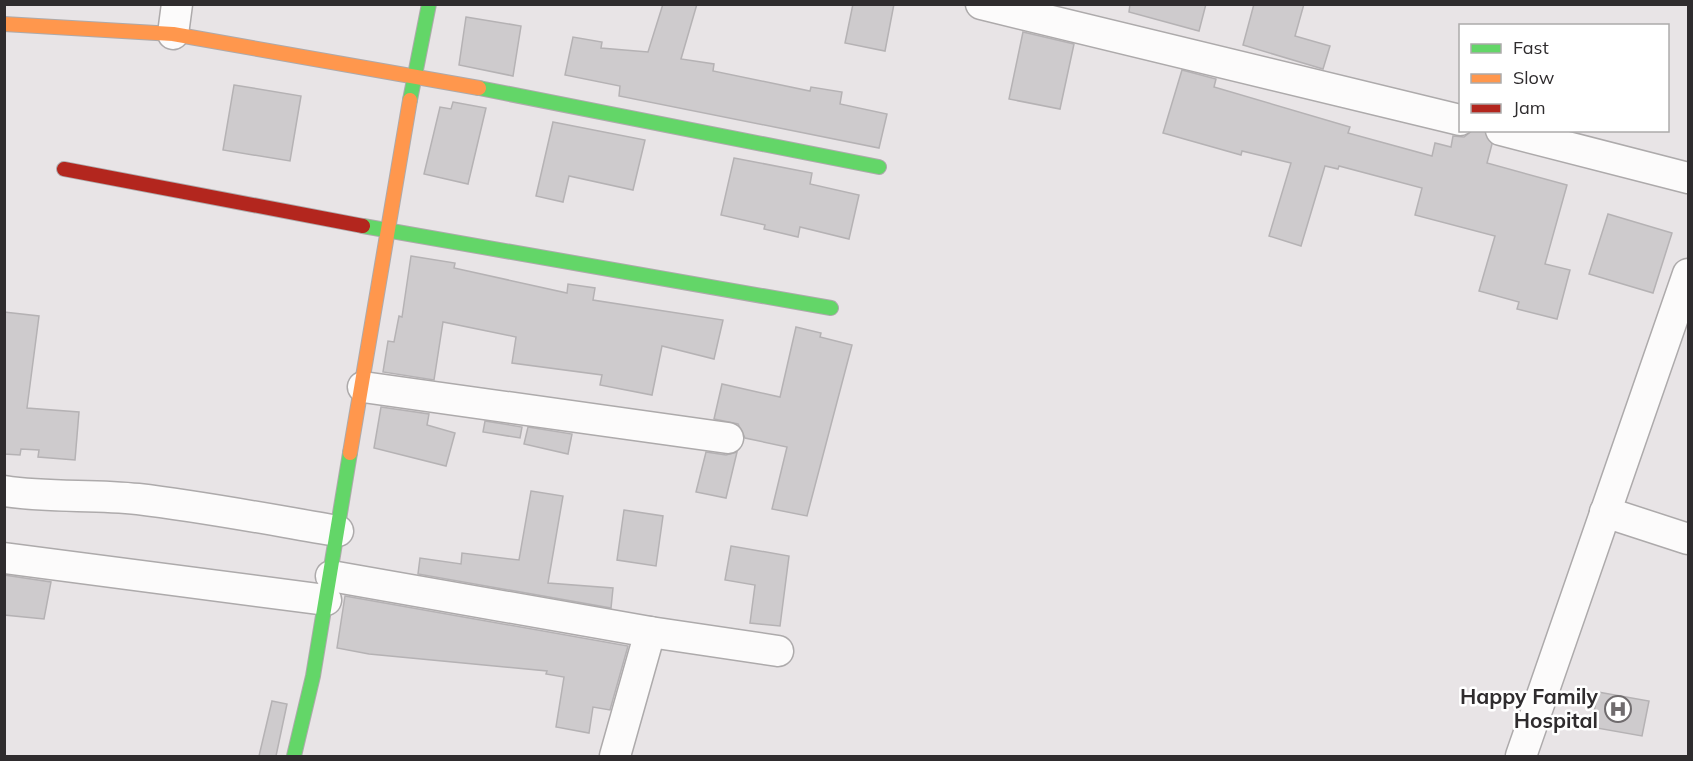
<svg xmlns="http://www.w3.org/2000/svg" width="1693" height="761" font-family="Mulish,sans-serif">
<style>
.building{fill:#cecbcd;stroke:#b5b2b4;stroke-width:1.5}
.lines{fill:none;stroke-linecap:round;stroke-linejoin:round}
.street-casing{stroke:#adaaab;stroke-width:33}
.fast-casing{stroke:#adaaab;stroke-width:16}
.slow-casing{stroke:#adaaab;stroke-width:16}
.jam-casing{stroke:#adaaab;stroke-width:16}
.street{stroke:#fcfbfb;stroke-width:30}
.fast{stroke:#63d668;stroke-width:14}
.slow{stroke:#ff974d;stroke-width:14}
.jam{stroke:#b3261e;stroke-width:14}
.labels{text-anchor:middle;stroke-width:5;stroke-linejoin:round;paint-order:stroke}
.poi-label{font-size:21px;font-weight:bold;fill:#2f2c2e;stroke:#fff;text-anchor:end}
</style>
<rect width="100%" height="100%" fill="#e8e4e6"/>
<!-- building -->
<g class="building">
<path d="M 663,4 L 697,4 L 681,59 L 714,64 L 713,71 L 810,91 L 811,87 L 842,92 L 840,104 L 887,114 L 879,148 L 619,96 L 620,86 L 565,75 L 573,37 L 602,42 L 601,48 L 648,52 Z"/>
<path d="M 853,4 L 894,4 L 885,51 L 845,43 Z"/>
<path d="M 1130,4 L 1206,4 L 1199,31 L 1129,12 Z"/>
<path d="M 1254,4 L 1304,4 L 1295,36 L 1330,46 L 1323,69 L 1243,45 Z"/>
<path d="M 466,17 L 521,26 L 513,76 L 459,65 Z"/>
<path d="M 1023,32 L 1074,44 L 1060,109 L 1009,99 Z"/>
<path d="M 1182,70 L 1216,79 L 1214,87 L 1350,127 L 1348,133 L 1432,156 L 1435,143 L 1451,147 L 1453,136 L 1464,137 L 1473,130 L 1484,130 L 1492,144 L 1487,163 L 1567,185 L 1545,264 L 1570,270 L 1557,319 L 1517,309 L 1519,302 L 1479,291 L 1495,236 L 1415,215 L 1422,188 L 1339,166 L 1338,169 L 1325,166 L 1301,246 L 1269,236 L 1291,163 L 1242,151 L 1241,155 L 1163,133 Z"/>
<path d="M 234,85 L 301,96 L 290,161 L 223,150 Z"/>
<path d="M 453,102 L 486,108 L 468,184 L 424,174 L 440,107 L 451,109 Z"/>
<path d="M 553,122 L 645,140 L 633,190 L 569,176 L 563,202 L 536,196 Z"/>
<path d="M 734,158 L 812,173 L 810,184 L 859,195 L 849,239 L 800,227 L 798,237 L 764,229 L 765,225 L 721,215 Z"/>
<path d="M 1608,214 L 1672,233 L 1653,293 L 1589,274 Z"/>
<path d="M 411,256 L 455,263 L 454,268 L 567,293 L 568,284 L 595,288 L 593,300 L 723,320 L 714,359 L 662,346 L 652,395 L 600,385 L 602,375 L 512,363 L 516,337 L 443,322 L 434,380 L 383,372 L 388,341 L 394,342 L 399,316 L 402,317 Z"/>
<path d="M 4,312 L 39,316 L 27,408 L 79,412 L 75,460 L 38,457 L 39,450 L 21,449 L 20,455 L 4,454 Z"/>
<path d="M 796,327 L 821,333 L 820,337 L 852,345 L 807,516 L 772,509 L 787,447 L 745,438 L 738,424 L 714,419 L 722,384 L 780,397 Z"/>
<path d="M 381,407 L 429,414 L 427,425 L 455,433 L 446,466 L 374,448 Z"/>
<path d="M 485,421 L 522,427 L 520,438 L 483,432 Z"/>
<path d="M 528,427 L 572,434 L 568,454 L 524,444 Z"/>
<path d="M 706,452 L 726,455 L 737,452 L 726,498 L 696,492 Z"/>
<path d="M 531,491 L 563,496 L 548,583 L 613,588 L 611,608 L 418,574 L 420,558 L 461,564 L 462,553 L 519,560 Z"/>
<path d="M 624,510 L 663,516 L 656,566 L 617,560 Z"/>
<path d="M 731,546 L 789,556 L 780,626 L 750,623 L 755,585 L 725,580 Z"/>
<path d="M 4,575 L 51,582 L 44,619 L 4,615 Z"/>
<path d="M 345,596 L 628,646 L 610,710 L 593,707 L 589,733 L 556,727 L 564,677 L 546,674 L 547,671 L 369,654 L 337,648 Z"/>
<path d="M 1598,692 L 1649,701 L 1642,736 L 1591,727 Z"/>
<path d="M 272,701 L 287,704 L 276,756 L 259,756 Z"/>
</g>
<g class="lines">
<defs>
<g id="street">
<path d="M 981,4 L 1460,120"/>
<path d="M 173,34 L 177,4"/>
<path d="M 1501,130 L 1688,178"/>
<path d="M 363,387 L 728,438"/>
<path d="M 4,491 C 49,498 93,494 138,499 C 205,507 272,520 338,531"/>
<path d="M 1605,512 L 1688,539"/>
<path d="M 4,558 L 326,600"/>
<path d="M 331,576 L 650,632 L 615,756"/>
<path d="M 650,632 L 778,651"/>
<path d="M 1521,756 L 1688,274"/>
</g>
<g id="fast">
<path d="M 479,88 L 879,167"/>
<path d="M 410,100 L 429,4"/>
<path d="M 363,226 L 831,308"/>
<path d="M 294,756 L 313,676 L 350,453"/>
</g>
<g id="slow">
<path d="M 4,24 L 173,34 L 479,88"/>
<path d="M 350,453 L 410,100"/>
</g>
<path id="jam" d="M 64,169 L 363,226"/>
</defs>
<!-- street casing -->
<use href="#street" class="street-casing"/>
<!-- fast casing -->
<use href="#fast" class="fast-casing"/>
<!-- slow casing -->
<use href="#slow" class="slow-casing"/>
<!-- jam casing -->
<use href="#jam" class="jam-casing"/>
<!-- street -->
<use href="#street" class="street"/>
<!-- fast -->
<use href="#fast" class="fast"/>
<!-- slow -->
<use href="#slow" class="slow"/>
<!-- jam -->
<use href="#jam" class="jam"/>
</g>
<!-- icons -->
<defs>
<symbol id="hospital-ring" viewBox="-11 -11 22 22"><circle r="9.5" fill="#fff" stroke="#706c6e" stroke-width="1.5"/><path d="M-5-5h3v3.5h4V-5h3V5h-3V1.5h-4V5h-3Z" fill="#706c6e"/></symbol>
</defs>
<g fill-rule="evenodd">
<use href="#hospital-ring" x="1603" y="694" width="30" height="30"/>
</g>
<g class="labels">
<!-- poi labels -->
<g class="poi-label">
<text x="1598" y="704">Happy Family<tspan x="1598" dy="24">Hospital</tspan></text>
</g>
</g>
<!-- border -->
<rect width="1693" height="761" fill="none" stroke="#2f2c2e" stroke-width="12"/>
<!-- legend -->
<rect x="1459" y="24" width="210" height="108" fill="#ffffff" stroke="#acabab" stroke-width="1.5"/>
<rect x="1471" y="44" width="30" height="9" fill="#63d668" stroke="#acabab" stroke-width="1.5"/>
<text x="1513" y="54" font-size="18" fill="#2f2c2e">Fast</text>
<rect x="1471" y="74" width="30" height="9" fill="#ff974d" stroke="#acabab" stroke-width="1.5"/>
<text x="1513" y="84" font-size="18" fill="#2f2c2e">Slow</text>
<rect x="1471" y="104" width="30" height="9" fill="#b3261e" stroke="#acabab" stroke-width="1.5"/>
<text x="1513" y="114" font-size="18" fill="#2f2c2e">Jam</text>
</svg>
